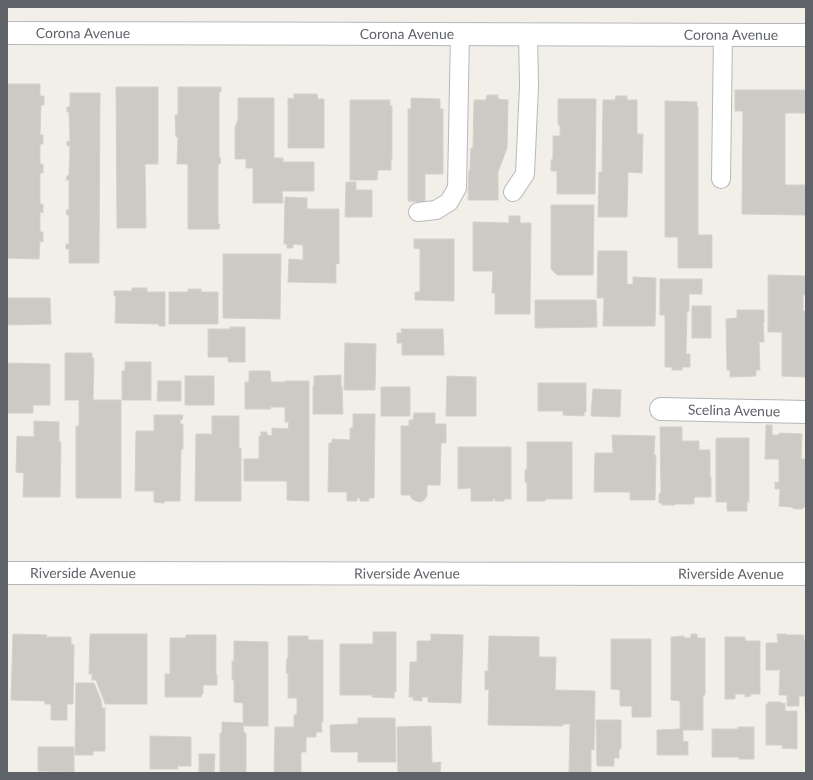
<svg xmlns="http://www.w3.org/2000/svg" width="813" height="780" font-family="Lato,sans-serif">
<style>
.building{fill:#cccac5;stroke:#d6d1c6}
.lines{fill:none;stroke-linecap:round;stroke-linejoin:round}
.service-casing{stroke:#b5b8bc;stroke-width:20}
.minor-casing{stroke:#b5b8bc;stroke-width:24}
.service{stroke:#fff;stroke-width:18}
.minor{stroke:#fff;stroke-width:22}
.labels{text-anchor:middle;stroke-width:3;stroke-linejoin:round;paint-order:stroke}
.street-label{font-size:14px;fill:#5f6368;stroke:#fff}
</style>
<rect width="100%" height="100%" fill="#f1efe8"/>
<!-- building -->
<g class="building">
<path d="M 7,84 L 40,84 L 40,96 L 44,96 L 44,105 L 41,105 L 40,135 L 43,135 L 43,144 L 40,144 L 40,164 L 43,164 L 43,173 L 40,173 L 40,204 L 43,204 L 43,213 L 40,212 L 40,232 L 43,232 L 43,242 L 40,241 L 39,259 L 7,258 Z"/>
<path d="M 116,87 L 158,87 L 158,164 L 145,164 L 146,228 L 117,228 Z"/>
<path d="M 178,87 L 221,87 L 221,92 L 219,92 L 219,158 L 221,158 L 220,164 L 218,164 L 218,224 L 220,224 L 219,229 L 188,229 L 188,164 L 177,164 L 178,137 L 176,137 L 175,115 L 178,115 Z"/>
<path d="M 735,90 L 806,90 L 806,113 L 785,113 L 785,185 L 806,185 L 806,215 L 742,214 L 743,111 L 735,111 Z"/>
<path d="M 70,93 L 100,93 L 99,263 L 69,263 L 69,249 L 66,249 L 66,244 L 69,244 L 69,215 L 67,215 L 66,210 L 69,210 L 69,180 L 66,180 L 67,176 L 69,175 L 70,146 L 67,146 L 67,141 L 70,142 L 69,112 L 67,112 L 67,107 L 70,107 Z"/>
<path d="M 294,94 L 317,94 L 318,99 L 324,99 L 324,148 L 288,148 L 288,98 L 294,99 Z"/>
<path d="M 487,95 L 498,95 L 498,99 L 508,100 L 507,148 L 498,172 L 498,200 L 468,200 L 469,170 L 470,170 L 471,148 L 473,148 L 474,100 L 486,100 Z"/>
<path d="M 616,96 L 627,96 L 627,100 L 637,100 L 637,134 L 643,134 L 642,173 L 628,172 L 627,217 L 598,217 L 599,172 L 602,172 L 603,100 L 615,100 Z"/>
<path d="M 238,98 L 274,98 L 274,158 L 283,158 L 283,162 L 314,162 L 314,191 L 282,191 L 283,203 L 253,203 L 253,168 L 246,168 L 246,159 L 235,159 L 235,127 L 238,120 Z"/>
<path d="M 411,98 L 440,99 L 440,109 L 443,109 L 443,174 L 425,174 L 425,202 L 408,201 L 408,109 L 411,109 Z"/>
<path d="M 558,99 L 596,99 L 595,194 L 557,194 L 557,171 L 551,171 L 551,160 L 553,159 L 553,136 L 560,136 L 560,125 L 558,125 Z"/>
<path d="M 350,100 L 390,100 L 390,106 L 392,106 L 392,159 L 391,160 L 391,170 L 378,170 L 377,180 L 350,180 Z"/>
<path d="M 665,101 L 697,102 L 697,107 L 698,107 L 698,235 L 712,235 L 712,268 L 678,268 L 678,237 L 665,237 Z"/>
<path d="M 346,182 L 356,182 L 356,190 L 372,190 L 372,217 L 345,217 Z"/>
<path d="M 285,197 L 307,198 L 307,209 L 339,209 L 339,264 L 336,263 L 336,283 L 288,282 L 289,259 L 303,260 L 303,245 L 293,244 L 293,248 L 287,248 L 287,244 L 284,244 Z"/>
<path d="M 551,205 L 594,205 L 593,275 L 557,275 L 551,269 Z"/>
<path d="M 509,216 L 520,216 L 520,223 L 531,223 L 530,314 L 495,314 L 495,293 L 492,293 L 493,271 L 473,271 L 473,222 L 509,223 Z"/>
<path d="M 414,239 L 454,239 L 454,301 L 415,300 L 415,292 L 420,292 L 420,249 L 414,248 Z"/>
<path d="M 598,251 L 627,251 L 627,284 L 633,285 L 633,277 L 656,278 L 655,326 L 603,326 L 604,298 L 597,298 Z"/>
<path d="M 223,254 L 281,254 L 280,319 L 223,318 Z"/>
<path d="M 768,275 L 806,276 L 806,295 L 803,295 L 803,311 L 806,311 L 806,377 L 782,376 L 782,332 L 768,332 Z"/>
<path d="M 660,279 L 702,279 L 702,294 L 689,294 L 689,311 L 687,311 L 686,354 L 690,354 L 690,367 L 682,367 L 682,370 L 672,370 L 672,367 L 665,367 L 665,315 L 660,315 Z"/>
<path d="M 132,288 L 147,288 L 147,292 L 165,292 L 165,326 L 159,326 L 159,324 L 115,323 L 116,296 L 114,296 L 114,291 L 132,291 Z"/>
<path d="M 188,289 L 201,289 L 201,292 L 218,292 L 218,324 L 169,324 L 169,292 L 188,292 Z"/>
<path d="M 7,298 L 50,298 L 51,324 L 7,325 Z"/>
<path d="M 535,300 L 596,300 L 597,327 L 535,328 Z"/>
<rect x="692" y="306" width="19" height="32"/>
<path d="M 737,310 L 764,310 L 764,323 L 763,323 L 764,342 L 759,342 L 760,370 L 756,370 L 756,376 L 730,377 L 730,370 L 727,370 L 726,319 L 737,318 Z"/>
<path d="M 230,327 L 245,327 L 245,362 L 228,362 L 228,357 L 208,357 L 208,329 L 231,329 Z"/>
<path d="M 401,329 L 443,329 L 444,355 L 402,355 L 402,343 L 397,343 L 397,333 L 402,333 Z"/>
<path d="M 345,343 L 376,344 L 375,390 L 344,390 Z"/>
<path d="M 65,353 L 92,353 L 92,358 L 94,358 L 93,400 L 121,400 L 121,498 L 76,498 L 76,426 L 79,426 L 79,400 L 65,400 Z"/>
<path d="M 125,362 L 151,362 L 151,400 L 122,400 L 122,371 L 125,371 Z"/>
<path d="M 7,363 L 50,364 L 50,405 L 33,405 L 33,413 L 7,413 Z"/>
<path d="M 249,371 L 270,371 L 271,382 L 285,382 L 285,381 L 309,381 L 309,501 L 287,500 L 287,481 L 244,481 L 244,459 L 259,459 L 259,436 L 261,436 L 261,432 L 267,432 L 267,435 L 272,436 L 272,428 L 288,429 L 289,422 L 285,422 L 285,407 L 270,407 L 271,409 L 245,409 L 245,382 L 249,382 Z"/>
<path d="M 341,375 L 341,386 L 342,386 L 343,414 L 313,414 L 313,386 L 314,385 L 314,376 Z"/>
<rect x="185" y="376" width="29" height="29"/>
<path d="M 447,376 L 476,377 L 476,416 L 446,416 Z"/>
<path d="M 158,381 L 181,381 L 181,401 L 157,401 Z"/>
<path d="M 538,383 L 586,383 L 586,412 L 584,412 L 584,416 L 563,415 L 563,411 L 538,411 Z"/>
<rect x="381" y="387" width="29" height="29"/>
<path d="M 593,389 L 621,390 L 620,417 L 591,416 Z"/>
<path d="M 414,413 L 435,413 L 435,424 L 446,424 L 446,443 L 441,443 L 440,485 L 427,485 L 427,496 L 424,500 L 421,502 L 415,501 L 412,499 L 410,495 L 401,495 L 401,426 L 409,426 L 409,420 L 413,420 Z"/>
<path d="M 353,414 L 375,414 L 374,498 L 369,498 L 369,501 L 360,501 L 360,498 L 357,498 L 357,501 L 347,501 L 347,492 L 328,492 L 329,443 L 332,443 L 332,439 L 350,440 L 350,428 L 353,428 Z"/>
<path d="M 154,415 L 183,415 L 182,420 L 180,420 L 180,424 L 183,424 L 183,449 L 181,449 L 180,501 L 165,501 L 164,503 L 154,502 L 154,491 L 135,491 L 136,431 L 154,431 Z"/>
<path d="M 212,416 L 239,416 L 239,448 L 241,448 L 241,501 L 195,501 L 196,434 L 212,434 Z"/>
<path d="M 34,421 L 59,422 L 59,442 L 61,442 L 60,497 L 23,497 L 24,473 L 16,472 L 17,436 L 34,437 Z"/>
<path d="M 766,425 L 772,425 L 772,435 L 779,435 L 779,433 L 802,434 L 801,459 L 806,459 L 806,507 L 804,507 L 802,509 L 794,509 L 791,507 L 779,506 L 780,489 L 775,489 L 775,482 L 779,483 L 779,459 L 765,459 Z"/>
<path d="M 660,427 L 682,427 L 682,441 L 699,441 L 699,450 L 710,450 L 710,477 L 711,477 L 711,497 L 694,497 L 694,504 L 675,504 L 675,505 L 662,505 L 662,503 L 659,503 L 659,494 L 661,493 Z"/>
<path d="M 612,435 L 655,436 L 654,455 L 656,455 L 655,500 L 630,500 L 630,492 L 594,492 L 595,453 L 613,453 Z"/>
<path d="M 716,438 L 749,438 L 749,502 L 747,501 L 747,511 L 727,511 L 727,502 L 716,502 Z"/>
<path d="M 527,442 L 572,442 L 572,499 L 546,499 L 545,501 L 527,501 L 527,482 L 525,482 L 525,470 L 527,470 Z"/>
<path d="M 458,447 L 511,447 L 511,499 L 504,499 L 504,501 L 495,501 L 496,499 L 493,499 L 493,501 L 471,501 L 471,488 L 458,489 Z"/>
<path d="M 373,632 L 396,632 L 396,692 L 394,692 L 394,698 L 372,697 L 373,695 L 340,695 L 340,644 L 373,644 Z"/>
<path d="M 13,634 L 47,635 L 46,637 L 71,637 L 71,644 L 74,645 L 73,704 L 67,704 L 67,720 L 51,720 L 51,704 L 45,704 L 45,701 L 11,700 Z"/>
<path d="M 90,634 L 147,634 L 147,704 L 105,704 L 103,698 L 96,680 L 92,680 L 92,674 L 89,674 Z"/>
<path d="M 431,634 L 463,635 L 461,703 L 428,702 L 428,697 L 422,697 L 422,701 L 413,700 L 413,697 L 409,697 L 410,662 L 417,662 L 417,641 L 431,641 Z"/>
<path d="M 691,634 L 697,634 L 697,638 L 705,638 L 705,695 L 703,695 L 703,730 L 683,730 L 683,741 L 688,742 L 688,755 L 657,755 L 657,730 L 680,729 L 680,701 L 671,700 L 671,637 L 684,636 L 684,638 L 691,638 Z"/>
<path d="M 777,634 L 786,634 L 786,635 L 804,635 L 804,640 L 806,640 L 806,706 L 805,706 L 805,696 L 799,696 L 799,706 L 787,706 L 787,695 L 779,695 L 780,670 L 766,670 L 766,643 L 778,643 Z"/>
<path d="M 186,635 L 216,635 L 216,675 L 217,675 L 217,685 L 203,685 L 203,694 L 202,694 L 201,697 L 165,697 L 165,674 L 170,674 L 170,638 L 186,638 Z"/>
<path d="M 288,636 L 308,636 L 308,640 L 323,640 L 323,722 L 321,722 L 322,732 L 316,732 L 316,737 L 306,737 L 306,752 L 301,752 L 301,773 L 274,773 L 275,727 L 294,727 L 294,715 L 297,715 L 297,698 L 288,698 L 288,673 L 286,673 L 287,658 L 288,658 Z"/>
<path d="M 489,636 L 539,637 L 539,657 L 556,657 L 555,690 L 595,691 L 594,750 L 591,749 L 591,773 L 569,773 L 570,724 L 563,724 L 563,726 L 488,725 L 489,689 L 485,690 L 485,671 L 488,671 Z"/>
<path d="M 725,637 L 745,637 L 745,641 L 760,641 L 760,694 L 750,694 L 751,696 L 745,697 L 745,694 L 735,694 L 735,699 L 725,699 Z"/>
<path d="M 611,639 L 651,639 L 651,717 L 632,717 L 632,706 L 620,706 L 620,690 L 611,689 Z"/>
<path d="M 234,641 L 268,642 L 268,726 L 243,726 L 244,733 L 246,733 L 246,773 L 220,773 L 220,733 L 222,733 L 222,722 L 243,723 L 243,703 L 234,702 L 234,680 L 232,680 L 232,661 L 234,661 Z"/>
<path d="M 76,683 L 94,683 L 101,700 L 102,708 L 105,708 L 105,751 L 93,751 L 93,755 L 75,755 Z"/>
<path d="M 768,702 L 781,702 L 781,704 L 785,703 L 785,711 L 797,711 L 797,749 L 782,748 L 783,745 L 766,745 L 766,704 L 768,704 Z"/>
<path d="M 358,718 L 395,718 L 396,762 L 358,762 L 358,752 L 331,752 L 330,725 L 358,724 Z"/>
<path d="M 596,720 L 621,720 L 621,749 L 619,748 L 619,758 L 614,758 L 614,766 L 597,766 Z"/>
<path d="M 431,726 L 432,763 L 441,762 L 440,773 L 398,773 L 397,727 Z"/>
<path d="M 738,727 L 754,727 L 754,759 L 739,759 L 739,757 L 712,757 L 712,729 L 738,729 Z"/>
<path d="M 150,736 L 191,737 L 191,766 L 177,766 L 178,769 L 150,769 Z"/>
<path d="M 38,747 L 74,747 L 74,772 L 38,771 Z"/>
<path d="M 199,754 L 215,754 L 214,773 L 199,773 Z"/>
</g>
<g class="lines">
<defs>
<g id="service">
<path d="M 721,179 L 723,35"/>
<path d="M 513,192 L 525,174 L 529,86 L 528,34"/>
<path d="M 418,212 L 436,210 L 449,202 L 457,188 L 460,34"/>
</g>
<g id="minor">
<path id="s1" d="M 7,33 L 806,35"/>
<path id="s2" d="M 661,409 L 806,412"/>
<path id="s3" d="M 7,573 L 806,574"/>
</g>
</defs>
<!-- service casing -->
<use href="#service" class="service-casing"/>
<!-- minor casing -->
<use href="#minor" class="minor-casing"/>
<!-- service -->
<use href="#service" class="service"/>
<!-- minor -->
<use href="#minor" class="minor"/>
</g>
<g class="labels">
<!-- street labels -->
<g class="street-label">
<text dy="5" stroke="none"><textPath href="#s1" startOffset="76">Corona Avenue</textPath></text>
<text dy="5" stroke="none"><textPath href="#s1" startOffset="400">Corona Avenue</textPath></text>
<text dy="5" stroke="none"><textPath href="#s1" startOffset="724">Corona Avenue</textPath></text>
<text dy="5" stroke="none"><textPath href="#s2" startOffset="73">Scelina Avenue</textPath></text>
<text dy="5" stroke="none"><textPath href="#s3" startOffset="76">Riverside Avenue</textPath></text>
<text dy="5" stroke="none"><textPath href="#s3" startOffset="400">Riverside Avenue</textPath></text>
<text dy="5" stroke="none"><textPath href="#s3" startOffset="724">Riverside Avenue</textPath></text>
</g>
</g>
<!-- border -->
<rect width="813" height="780" fill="none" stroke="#5f6368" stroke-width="16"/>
</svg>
